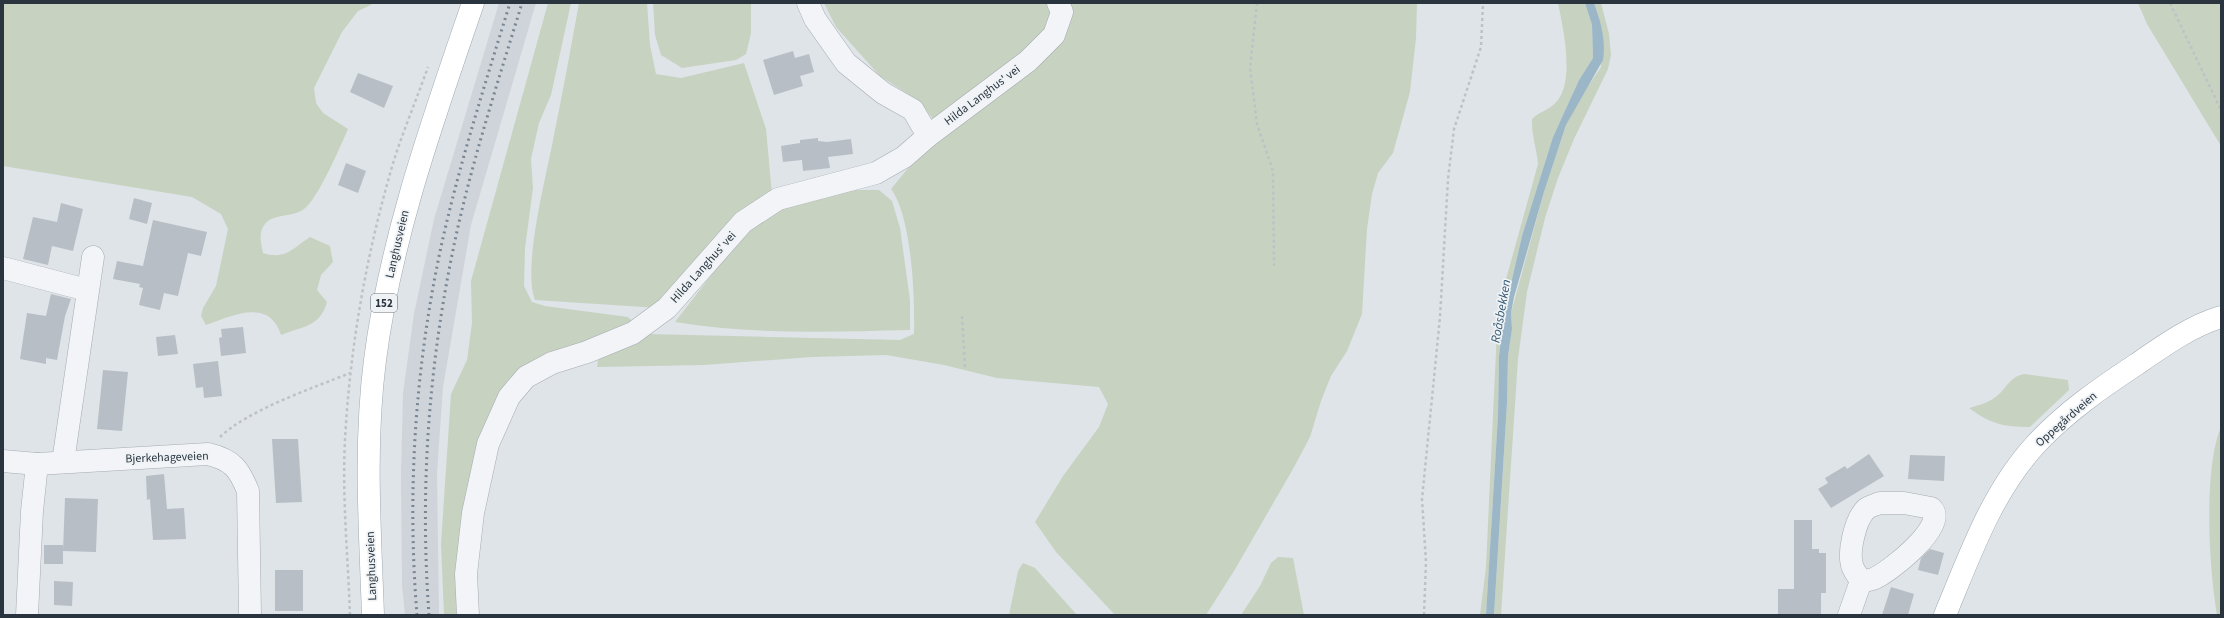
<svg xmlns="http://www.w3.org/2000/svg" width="2224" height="618" font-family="'Source Sans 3',sans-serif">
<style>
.built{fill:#ced4da}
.green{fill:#c7d2c1}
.water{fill:#9bb7c7}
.building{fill:#b7bec5}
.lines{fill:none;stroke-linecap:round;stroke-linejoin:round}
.minor-casing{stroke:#a5acb2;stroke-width:23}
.major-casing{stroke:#9faab3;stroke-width:23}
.path{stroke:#bec2c7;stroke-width:2.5;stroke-dasharray:3 3;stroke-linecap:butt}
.minor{stroke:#f2f4f7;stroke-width:22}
.major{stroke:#fff;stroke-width:22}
.rail{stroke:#798691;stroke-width:3;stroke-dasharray:2 4;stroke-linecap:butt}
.labels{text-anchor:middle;stroke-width:3.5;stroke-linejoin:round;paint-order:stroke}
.shield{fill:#eff3f6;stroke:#646d76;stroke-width:1}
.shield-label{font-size:11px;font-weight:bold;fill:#29343f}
.street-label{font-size:12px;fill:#29343f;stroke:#eff3f6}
.water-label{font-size:13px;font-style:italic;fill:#345871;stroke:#eff3f6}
</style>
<rect width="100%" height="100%" fill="#dfe4e8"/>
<!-- built -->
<path class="built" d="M 499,3 L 536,3 L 471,225 L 443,387 L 437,473 L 439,615 L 405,615 L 402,585 L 401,475 L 403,393 L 414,314 L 434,219 Z"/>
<!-- green -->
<g class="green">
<path d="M 3,3 L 371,3 L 371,5 L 358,11 L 342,32 L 314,88 L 316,103 L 323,113 L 348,129 C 340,147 318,199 304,209 C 292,218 274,213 265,224 C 258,232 261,244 263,253 C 285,260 292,249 310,237 L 330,246 L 333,262 L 321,275 L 317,290 L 327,302 C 320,327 303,326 281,335 C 269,297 232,316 206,325 L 201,316 L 203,308 L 216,286 L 228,229 L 221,214 L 192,197 L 3,166 Z"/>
<path d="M 548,3 L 571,3 L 551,95 L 539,123 L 531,159 L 533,188 L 525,248 L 524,286 L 532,302 L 545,306 L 628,317 L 636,325 L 502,391 L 463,615 L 444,615 L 441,544 L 451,394 L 467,360 L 472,323 L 471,281 Z"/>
<path d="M 579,3 L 647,3 L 650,45 L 656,74 L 681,78 L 744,63 L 766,129 L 772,194 L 659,308 L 535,300 C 522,266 547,174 554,135 C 563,91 571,47 579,3 Z"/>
<path d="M 653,3 L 751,3 L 751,33 L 746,54 L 736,60 L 682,68 L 661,55 L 655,35 Z"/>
<path d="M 824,3 L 1417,3 L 1416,38 L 1410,92 L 1393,153 L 1378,173 L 1372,194 L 1367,229 L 1362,314 L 1347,351 L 1331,376 L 1321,401 L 1310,437 L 1293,469 L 1234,571 L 1206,615 L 1115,615 L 1056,552 L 1035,522 L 1063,476 L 1099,427 L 1108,404 L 1099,387 L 997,378 L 944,365 L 886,355 L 812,357 L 704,365 L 597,367 L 598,360 L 648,334 L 900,340 L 914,334 C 915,298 912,217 891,189 L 923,150 L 944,133 L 919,101 L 880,76 L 836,27 Z"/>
<path d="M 1558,3 L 1585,3 L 1592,25 L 1593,58 L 1579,80 L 1553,137 L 1522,236 L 1504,314 L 1499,356 L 1498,415 L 1486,615 L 1480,615 L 1486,567 L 1497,329 L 1503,290 L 1538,164 C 1537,149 1531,134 1532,119 C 1540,111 1550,110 1557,101 C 1575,80 1563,28 1558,3 Z"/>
<path d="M 1594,3 L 1601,3 L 1609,34 L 1611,55 L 1608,69 L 1574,139 L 1558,178 L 1545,218 L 1527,292 L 1518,359 L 1501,615 L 1494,615 L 1507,403 L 1508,356 L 1512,329 L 1511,313 L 1544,192 L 1566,125 L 1582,95 L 1601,67 L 1599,17 Z"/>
<path d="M 2138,3 L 2221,3 L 2221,146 L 2147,24 Z"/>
<path d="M 854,190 L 879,190 L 892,201 L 900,228 L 910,300 L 910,330 C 831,332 753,335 675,322 L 737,242 L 756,221 L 781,207 Z"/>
<path d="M 2024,374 L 2068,380 L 2069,390 L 2030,427 C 2003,427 1991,424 1969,408 C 1979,405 1989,403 1998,395 C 2007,387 2011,376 2024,374 Z"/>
<path d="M 2221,427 L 2221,615 L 2217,615 C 2209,569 2203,469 2221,427 Z"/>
<path d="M 1278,557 L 1293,558 L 1304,615 L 1241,615 L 1260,586 L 1271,563 Z"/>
<path d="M 1023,563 L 1035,568 L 1077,615 L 1009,615 L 1018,571 Z"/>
</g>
<!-- water -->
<path class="water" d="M 1585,3 L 1594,3 C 1601,22 1606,41 1603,60 L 1566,125 L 1544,192 L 1514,297 L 1511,313 L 1512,329 L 1508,356 L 1507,403 L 1494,615 L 1486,615 L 1498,415 L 1499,356 L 1504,314 L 1522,236 L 1553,137 L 1579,80 L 1593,58 L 1592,25 Z"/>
<!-- building -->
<g class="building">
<path d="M 793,51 L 795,58 L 809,54 L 814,72 L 800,76 L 803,86 L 774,95 L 763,60 Z"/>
<path d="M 358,73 L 393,86 L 384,108 L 350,92 Z"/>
<path d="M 818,138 L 818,141 L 827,142 L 851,139 L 853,154 L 828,157 L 830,168 L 803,171 L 802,160 L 783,162 L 781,146 L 800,143 L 800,140 Z"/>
<path d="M 346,163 L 366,171 L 358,193 L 338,185 Z"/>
<path d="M 134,198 L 152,203 L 147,224 L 129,219 Z"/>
<path d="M 61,203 L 83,209 L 73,251 L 52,246 L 48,265 L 23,259 L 33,217 L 57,222 Z"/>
<path d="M 153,220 L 207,232 L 201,256 L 188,253 L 178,296 L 164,293 L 160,310 L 139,305 L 143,288 L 139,287 L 140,284 L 113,279 L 117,261 L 143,266 Z"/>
<path d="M 51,294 L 71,299 L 65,316 L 57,360 L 46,358 L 46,364 L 20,359 L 27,313 L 46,316 Z"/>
<path d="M 243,327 L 246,353 L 221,356 L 219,338 L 222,337 L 221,329 Z"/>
<path d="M 175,335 L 178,354 L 158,356 L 156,337 Z"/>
<path d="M 218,361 L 222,396 L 204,398 L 203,387 L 196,388 L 193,364 Z"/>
<path d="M 103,370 L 128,372 L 122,431 L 97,429 Z"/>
<path d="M 272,439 L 298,439 L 302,502 L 276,503 Z"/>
<path d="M 1869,454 L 1884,476 L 1831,508 L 1818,489 L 1828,483 L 1825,478 L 1845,466 L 1847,469 Z"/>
<path d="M 1910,455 L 1945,456 L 1944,481 L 1908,479 Z"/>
<path d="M 164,474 L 167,509 L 184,508 L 186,539 L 153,540 L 150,499 L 147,500 L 146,476 Z"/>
<path d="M 65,498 L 98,499 L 96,552 L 63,551 Z"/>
<path d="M 1794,520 L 1812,520 L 1812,549 L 1819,549 L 1819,553 L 1826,553 L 1826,593 L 1821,593 L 1821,615 L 1778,615 L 1778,589 L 1794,589 Z"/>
<rect x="44" y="545" width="19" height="19"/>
<path d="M 1930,549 L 1944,553 L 1938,575 L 1918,570 L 1921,558 Z"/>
<rect x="275" y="570" width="28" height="41"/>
<path d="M 54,581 L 73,582 L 72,606 L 54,605 Z"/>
<path d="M 1891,587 L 1914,594 L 1908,615 L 1882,615 Z"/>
</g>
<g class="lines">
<defs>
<g id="minor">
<path d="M 808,3 L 815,19 L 846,63 L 883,93 L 913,110 L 928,136"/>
<path d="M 3,268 L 87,290"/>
<path d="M 3,461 L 37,464"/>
<path d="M 63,462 L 93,257"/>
<path d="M 1880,503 L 1904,503 L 1931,508 C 1950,525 1887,574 1873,579 C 1870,580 1865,581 1861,581 C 1859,577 1855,573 1853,568 C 1847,554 1855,520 1866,509 C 1870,506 1875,505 1880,503 Z"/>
<path d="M 27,615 L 32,511 L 37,464 L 208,454 C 233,460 239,469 248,491 L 250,615"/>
<path d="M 468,615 L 466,574 L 473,513 L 488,444 L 509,397 L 526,377 L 552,363 L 587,352 L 633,333 L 667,308 L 743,222 L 778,199 L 876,173 L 904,157 L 928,136 L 1028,61 L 1054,35 L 1062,12 L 1058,3"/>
<path d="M 1849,615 L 1861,581"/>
</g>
<g id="major">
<path d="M 373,615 C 370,530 364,445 375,360 C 391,236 433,120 473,3"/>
<path d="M 1945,615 C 1970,555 1992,491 2037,443 C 2066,412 2102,387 2137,364 C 2163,346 2191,326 2221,317"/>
</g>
</defs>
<!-- minor casing -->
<use href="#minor" class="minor-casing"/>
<!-- major casing -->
<use href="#major" class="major-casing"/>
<!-- path -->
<g class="path">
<path d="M 1257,3 L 1250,68 L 1257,124 L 1273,171 L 1274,266"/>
<path d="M 2170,3 L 2221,110"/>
<path d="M 962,316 L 965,368"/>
<path d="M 220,437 C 248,410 313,388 350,373"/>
<path d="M 350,615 C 348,557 342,498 345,440 C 350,345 367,251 394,160 C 404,129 417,98 428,67"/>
<path d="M 1424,615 L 1426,562 L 1422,499 L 1440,317 L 1448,179 L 1454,129 L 1481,47 L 1483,3"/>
</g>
<!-- minor -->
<use href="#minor" class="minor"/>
<!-- major -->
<use href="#major" class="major"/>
<!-- rail -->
<g class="rail">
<path d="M 417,615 C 407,492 415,368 441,247 C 459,165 485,84 510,3"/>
<path d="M 429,615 C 420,492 428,371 453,250 C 470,167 497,85 522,3"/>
</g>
</g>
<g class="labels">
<!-- shield labels -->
<rect class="shield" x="371" y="294" width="26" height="18" rx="3"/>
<g class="shield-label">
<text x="384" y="307">152</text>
</g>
<!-- street labels -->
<g class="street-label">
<text transform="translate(982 95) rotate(-37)" y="4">Hilda Langhus' vei</text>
<text transform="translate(397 244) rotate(-77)" y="4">Langhusveien</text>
<text transform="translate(703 267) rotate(-48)" y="4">Hilda Langhus' vei</text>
<text transform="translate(2066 419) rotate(-41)" y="4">Oppegårdveien</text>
<text transform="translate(167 457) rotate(-2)" y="4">Bjerkehageveien</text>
<text transform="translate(371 566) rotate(-92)" y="4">Langhusveien</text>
</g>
<!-- water labels -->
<g class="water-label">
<text transform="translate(1500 311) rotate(-80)" y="5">Roåsbekken</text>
</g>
</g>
<!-- border -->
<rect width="2224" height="618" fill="none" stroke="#29343f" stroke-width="8"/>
</svg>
